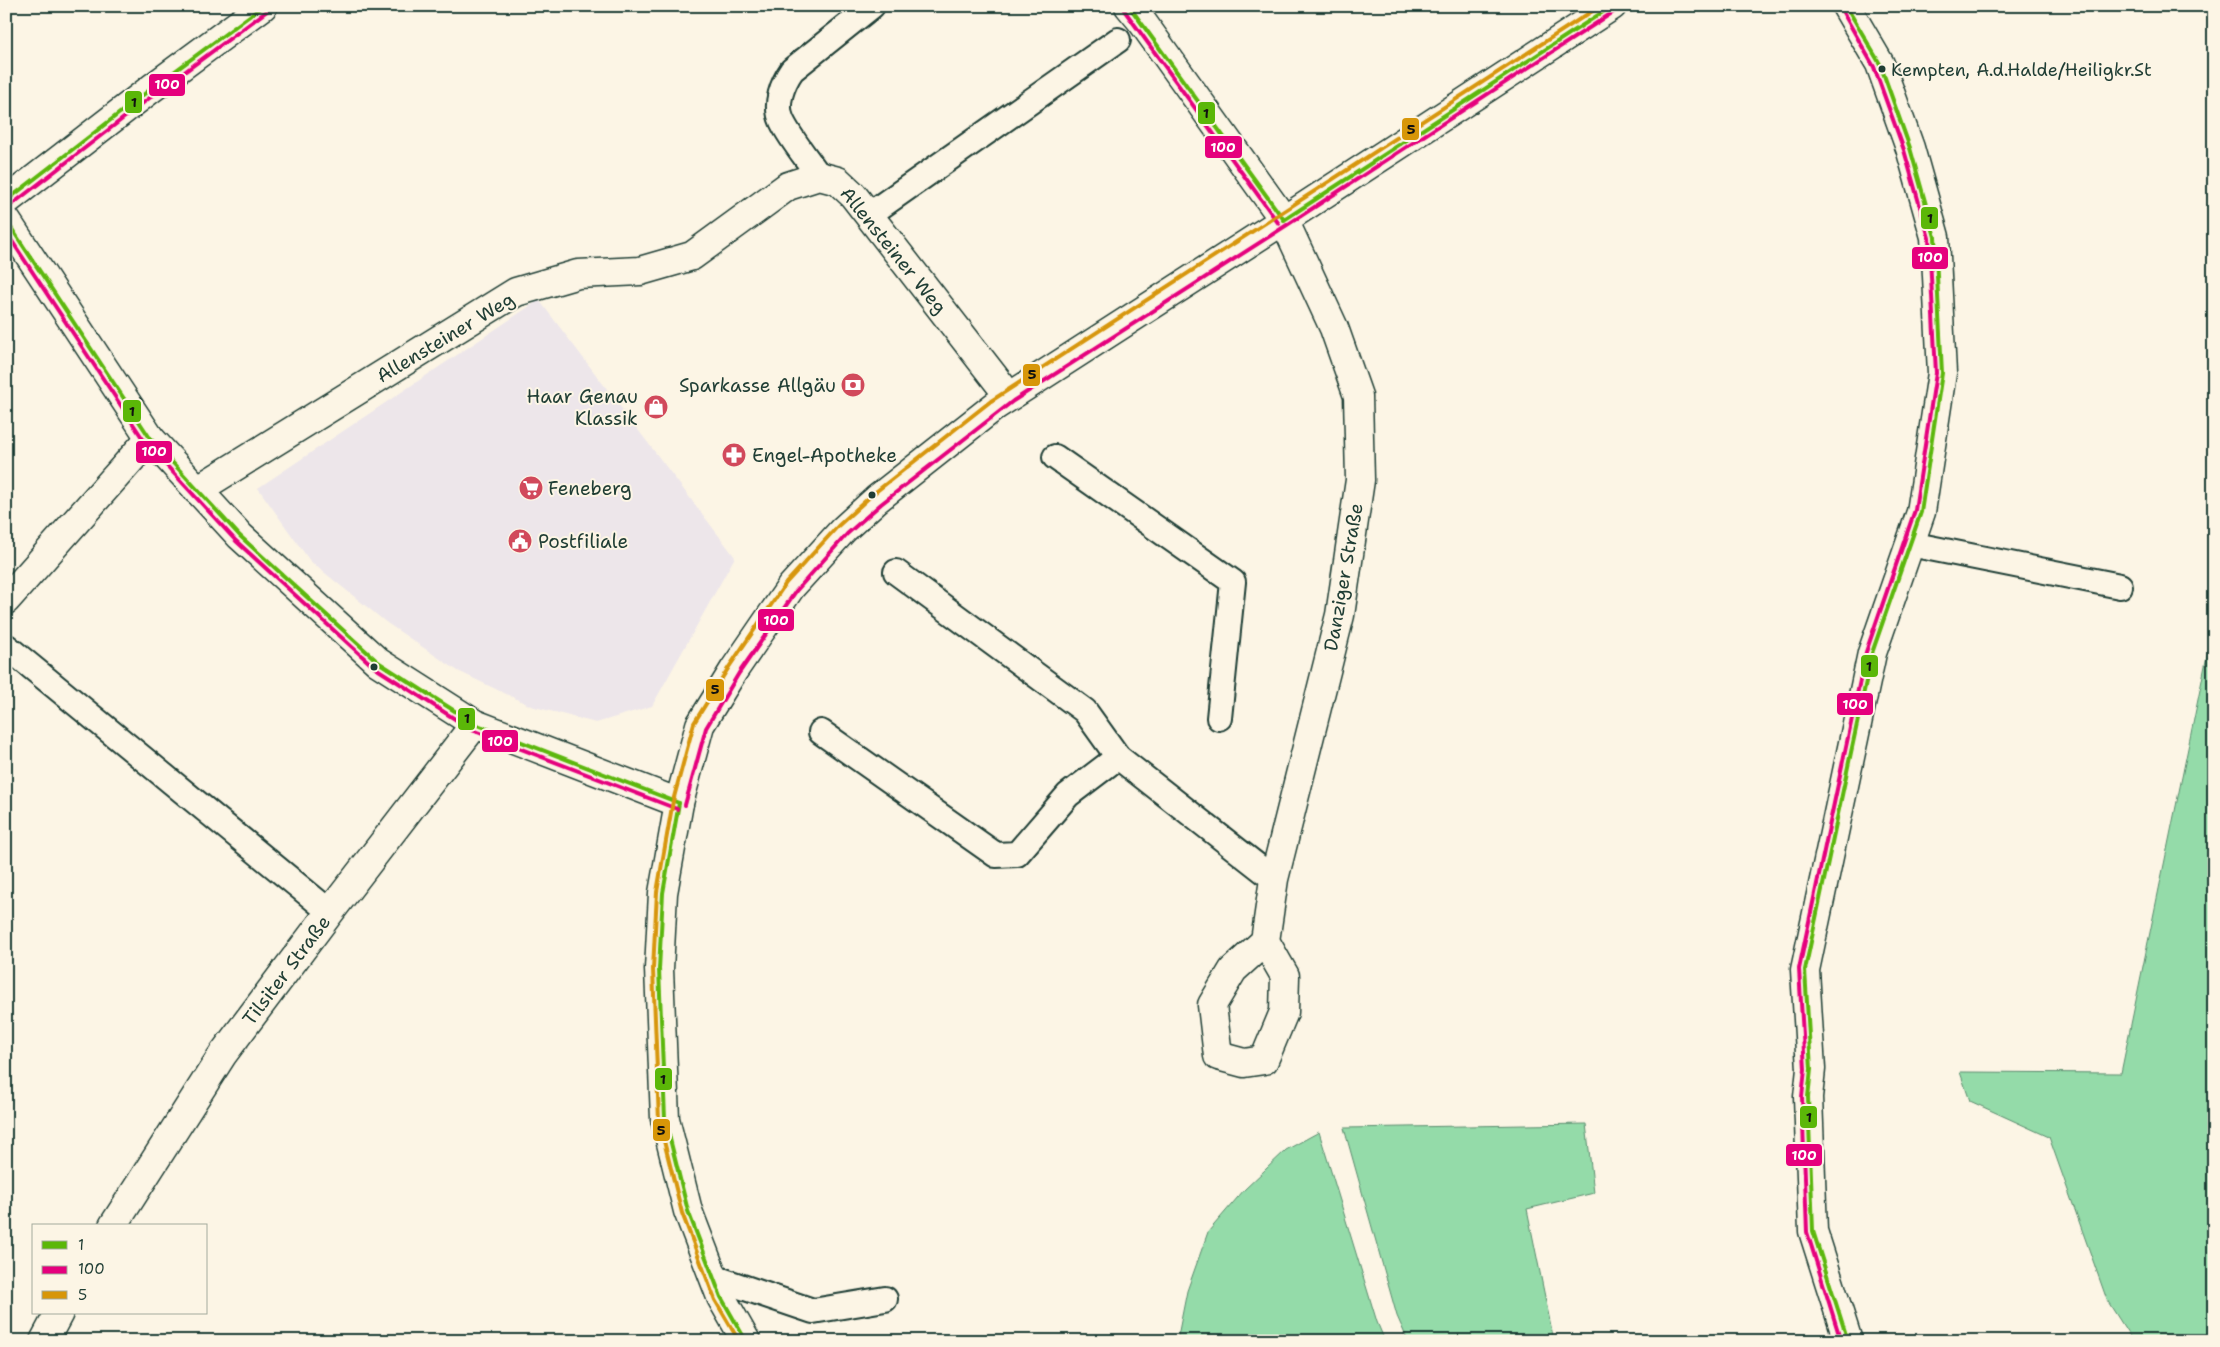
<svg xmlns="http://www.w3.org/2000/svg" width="2220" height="1347" font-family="'Shantell Sans',sans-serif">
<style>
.built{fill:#ede6ea}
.green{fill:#94dba9;stroke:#5a8c6e}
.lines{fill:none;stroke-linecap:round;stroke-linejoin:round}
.lane-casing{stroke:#1f3d34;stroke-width:28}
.street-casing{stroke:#1f3d34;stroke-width:31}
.lane{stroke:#fcf5e5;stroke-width:24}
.street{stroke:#fcf5e5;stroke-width:28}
.bus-1-casing{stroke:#fcf5e5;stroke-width:8}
.bus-2-casing{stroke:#fcf5e5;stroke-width:8}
.bus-3-casing{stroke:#fcf5e5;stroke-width:8}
.bus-1{stroke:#5bb708;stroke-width:4}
.bus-2{stroke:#e5007d;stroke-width:4}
.bus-3{stroke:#d79608;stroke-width:4}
.bus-dot{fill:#1f3d34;stroke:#fcf5e5;stroke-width:2}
.labels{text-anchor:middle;stroke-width:4;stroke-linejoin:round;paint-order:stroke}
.bus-label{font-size:18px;fill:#1f3d34;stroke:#fcf5e5;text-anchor:start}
.street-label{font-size:19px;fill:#1f3d34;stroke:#fcf5e5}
.poi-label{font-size:19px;fill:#1f3d34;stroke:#fcf5e5;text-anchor:start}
.line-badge{stroke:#fcf5e5;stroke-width:2}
.badge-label{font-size:14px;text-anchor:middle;font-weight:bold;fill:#fff}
.pale-badge-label{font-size:14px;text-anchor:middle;font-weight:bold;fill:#111}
</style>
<rect width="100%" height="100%" fill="#fcf5e5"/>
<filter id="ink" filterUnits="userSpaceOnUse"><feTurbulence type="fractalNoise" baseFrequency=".02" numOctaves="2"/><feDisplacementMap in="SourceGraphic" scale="10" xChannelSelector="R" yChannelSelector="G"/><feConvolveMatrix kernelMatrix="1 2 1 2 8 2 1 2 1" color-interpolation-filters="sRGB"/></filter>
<g filter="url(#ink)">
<!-- built -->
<path class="built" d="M 539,300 L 735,557 L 652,706 L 596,723 L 531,706 L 458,671 L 387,623 L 310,561 L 258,488 Z"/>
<!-- green -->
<g class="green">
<path d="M 2214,622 L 2214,1341 L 2133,1341 L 2107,1300 L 2049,1137 L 1970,1101 L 1960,1072 L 2121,1073 Z"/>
<path d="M 1586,1124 L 1594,1193 L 1527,1209 L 1554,1341 L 1408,1341 L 1397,1316 L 1344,1128 Z"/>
<path d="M 1319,1132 L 1377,1322 L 1385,1341 L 1177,1341 L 1187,1291 L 1208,1232 L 1244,1190 L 1286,1150 Z"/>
</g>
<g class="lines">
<defs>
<g id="lane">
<path d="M 819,176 C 807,158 791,140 782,121 C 774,104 783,83 792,70 L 872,6"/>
<path d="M 870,214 L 1118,40"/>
<path d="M 1055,457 L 1233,582 L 1219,718"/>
<path d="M 1910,544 L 2120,586"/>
<path d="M 896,572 L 1085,711 L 1118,757 L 1274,879"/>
<path d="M 6,646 L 330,912"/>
<path d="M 821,732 L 996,855 L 1017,854 L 1068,795 L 1118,757"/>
<path d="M 713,1277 L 813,1311 L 885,1299"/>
</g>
<g id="street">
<path d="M 1129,6 L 1143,23 L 1284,220 L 1334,328 L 1358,396 L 1360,480 L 1340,615 L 1274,879 L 1265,941 L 1233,970 L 1212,1005 L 1218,1056 L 1244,1063 L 1264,1060 L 1284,1012 L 1285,976 L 1265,941"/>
<path d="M 1846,6 L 1880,64 L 1910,148 L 1935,237 L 1942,373 L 1921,512 L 1872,653 L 1805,970 L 1811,1069 L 1808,1097 L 1813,1231 L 1848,1341"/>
<path d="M 6,201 L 152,88 L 263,6"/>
<path d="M 6,220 L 150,438 L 240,536 L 378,662 L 475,724 L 679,803"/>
<path d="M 197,490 L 516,292 L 578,274 L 640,271 L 692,256 L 788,186 L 819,176 L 838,181 L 853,195 L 1009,396"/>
<path d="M 6,600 L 150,438"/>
<path d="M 113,1226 L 223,1054 L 330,912 L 475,724"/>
<path d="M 44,1341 L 59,1313"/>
<path d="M 746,1341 L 721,1297 L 688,1211 L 665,1119 L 659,969 L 663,893 L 679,803 L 700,725 L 734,670 L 791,587 L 843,530 L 877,499 L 995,406 L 1284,220 L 1612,6"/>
</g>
</defs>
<!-- lane casing -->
<use href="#lane" class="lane-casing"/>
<!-- street casing -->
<use href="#street" class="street-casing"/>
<!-- lane -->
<use href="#lane" class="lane"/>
<!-- street -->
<use href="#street" class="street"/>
<defs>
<g id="bus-1">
<path d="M 1129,6 L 1284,220"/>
<path d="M 1846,6 L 1880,64 L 1910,148 L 1935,237 L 1942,373 L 1921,512 L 1872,653 L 1805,970 L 1811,1069 L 1808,1097 L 1813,1231 L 1848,1341"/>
<path d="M 6,201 L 152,88 L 263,6"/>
<path d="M 6,220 L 150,438 L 240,536 L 378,662 L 475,724 L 679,803"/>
<path d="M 1284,220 L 1612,6"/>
<path d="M 679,803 L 663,893 L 659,969 L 665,1119 L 688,1211 L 721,1297 L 746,1341"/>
</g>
<g id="bus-2">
<path d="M 1841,9 L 1874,67 L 1904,150 L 1929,238 L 1936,373 L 1915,510 L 1866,652 L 1799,969 L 1805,1069 L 1802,1097 L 1807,1232 L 1841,1341"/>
<path d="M 1124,10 L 1279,224"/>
<path d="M 10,206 L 156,93 L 267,11"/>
<path d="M 6,232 L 145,442 L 236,541 L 374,667 L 472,730 L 677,809"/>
<path d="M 685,805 L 706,728 L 739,673 L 796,591 L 847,534 L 881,504 L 1013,401 L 1287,225 L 1615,11"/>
</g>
<path id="bus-3" d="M 739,1341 L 715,1300 L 682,1213 L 659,1121 L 653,969 L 657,892 L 673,801 L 694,723 L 729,667 L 786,583 L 838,526 L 873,494 L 991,401 L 1600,6"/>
</defs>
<!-- bus-1 casing -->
<use href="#bus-1" class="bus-1-casing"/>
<!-- bus-2 casing -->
<use href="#bus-2" class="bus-2-casing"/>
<!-- bus-3 casing -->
<use href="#bus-3" class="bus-3-casing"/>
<!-- bus-1 -->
<use href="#bus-1" class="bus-1"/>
<!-- bus-2 -->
<use href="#bus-2" class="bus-2"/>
<!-- bus-3 -->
<use href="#bus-3" class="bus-3"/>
</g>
</g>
<!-- icons -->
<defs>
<symbol id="bank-disc" viewBox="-11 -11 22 22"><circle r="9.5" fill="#d1495b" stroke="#fcf5e5"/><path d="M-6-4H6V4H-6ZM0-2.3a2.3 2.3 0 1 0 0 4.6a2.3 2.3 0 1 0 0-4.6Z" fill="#fff"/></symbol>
<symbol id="shop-disc" viewBox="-11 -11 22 22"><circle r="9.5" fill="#d1495b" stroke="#fcf5e5"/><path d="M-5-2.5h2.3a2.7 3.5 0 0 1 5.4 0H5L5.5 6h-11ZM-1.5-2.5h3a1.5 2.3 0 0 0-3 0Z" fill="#fff"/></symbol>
<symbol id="pharmacy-disc" viewBox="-11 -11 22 22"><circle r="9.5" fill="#d1495b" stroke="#fcf5e5"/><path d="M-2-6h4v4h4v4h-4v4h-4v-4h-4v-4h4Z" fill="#fff"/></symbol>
<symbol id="supermarket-disc" viewBox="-11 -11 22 22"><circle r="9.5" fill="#d1495b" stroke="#fcf5e5"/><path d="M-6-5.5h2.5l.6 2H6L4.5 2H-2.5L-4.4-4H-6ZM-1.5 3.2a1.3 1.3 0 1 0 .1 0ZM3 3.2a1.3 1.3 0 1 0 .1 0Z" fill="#fff"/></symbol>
<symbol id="civic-disc" viewBox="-11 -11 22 22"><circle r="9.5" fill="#d1495b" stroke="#fcf5e5"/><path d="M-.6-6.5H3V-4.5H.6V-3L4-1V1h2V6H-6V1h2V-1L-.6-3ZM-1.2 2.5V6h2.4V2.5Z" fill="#fff"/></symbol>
</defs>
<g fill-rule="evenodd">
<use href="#bank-disc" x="839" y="371" width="28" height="28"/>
<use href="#shop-disc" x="642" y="393" width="28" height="28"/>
<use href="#pharmacy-disc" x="720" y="441" width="28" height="28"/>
<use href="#supermarket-disc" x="517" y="474" width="28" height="28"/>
<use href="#civic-disc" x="506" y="527" width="28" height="28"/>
</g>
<!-- markers -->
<g class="bus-dot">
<circle cx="1882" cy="69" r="4.5"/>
<circle cx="872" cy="495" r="4.5"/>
<circle cx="374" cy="667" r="4.5"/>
</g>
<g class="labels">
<!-- bus labels -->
<g class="bus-label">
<text x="1891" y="76">Kempten, A.d.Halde/Heiligkr.St</text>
</g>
<!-- street labels -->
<g class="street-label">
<text transform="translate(894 250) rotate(51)" y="7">Allensteiner Weg</text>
<text transform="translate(445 337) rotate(-31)" y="7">Allensteiner Weg</text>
<text transform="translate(1343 577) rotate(-80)" y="7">Danziger Straße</text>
<text transform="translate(286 970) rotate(-53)" y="7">Tilsiter Straße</text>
</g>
<!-- poi labels -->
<g class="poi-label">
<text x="836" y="392" text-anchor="end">Sparkasse Allgäu</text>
<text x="638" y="403" text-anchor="end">Haar Genau<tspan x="638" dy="22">Klassik</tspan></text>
<text x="752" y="462">Engel-Apotheke</text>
<text x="548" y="495">Feneberg</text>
<text x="538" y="548">Postfiliale</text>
</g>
</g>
<g class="line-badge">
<rect x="148" y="73" width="38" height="24" rx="5" fill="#e5007d"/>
<rect x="124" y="90" width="19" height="24" rx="5" fill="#5bb708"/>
<rect x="1197" y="101" width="19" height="24" rx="5" fill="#5bb708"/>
<rect x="1401" y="117" width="19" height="24" rx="5" fill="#d79608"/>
<rect x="1204" y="135" width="39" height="24" rx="5" fill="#e5007d"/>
<rect x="1920" y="206" width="19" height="24" rx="5" fill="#5bb708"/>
<rect x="1911" y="246" width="38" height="24" rx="5" fill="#e5007d"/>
<rect x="1022" y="363" width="19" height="24" rx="5" fill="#d79608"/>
<rect x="122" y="399" width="20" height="24" rx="5" fill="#5bb708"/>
<rect x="135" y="440" width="38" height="24" rx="5" fill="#e5007d"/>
<rect x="757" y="608" width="38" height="24" rx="5" fill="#e5007d"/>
<rect x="1860" y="654" width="19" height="24" rx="5" fill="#5bb708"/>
<rect x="705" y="678" width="20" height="24" rx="5" fill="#d79608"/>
<rect x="1836" y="692" width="38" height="24" rx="5" fill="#e5007d"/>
<rect x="457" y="707" width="19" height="24" rx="5" fill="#5bb708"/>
<rect x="481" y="729" width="38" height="24" rx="5" fill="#e5007d"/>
<rect x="654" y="1067" width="19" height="24" rx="5" fill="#5bb708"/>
<rect x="1799" y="1105" width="19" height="24" rx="5" fill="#5bb708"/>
<rect x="652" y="1118" width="19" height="24" rx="5" fill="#d79608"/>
<rect x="1785" y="1143" width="38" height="24" rx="5" fill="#e5007d"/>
</g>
<g class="badge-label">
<text x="167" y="89">100</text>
<text x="1223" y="152">100</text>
<text x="1930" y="262">100</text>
<text x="154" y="456">100</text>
<text x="776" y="625">100</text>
<text x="1855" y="709">100</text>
<text x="500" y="746">100</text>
<text x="1804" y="1160">100</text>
</g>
<g class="pale-badge-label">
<text x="134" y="107">1</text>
<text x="1206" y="118">1</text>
<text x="1411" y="134">5</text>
<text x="1930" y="223">1</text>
<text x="1032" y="379">5</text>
<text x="132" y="416">1</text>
<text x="1869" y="671">1</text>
<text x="715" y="694">5</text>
<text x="467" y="723">1</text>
<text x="663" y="1084">1</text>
<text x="1809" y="1122">1</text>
<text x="661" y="1135">5</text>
</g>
<!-- margin -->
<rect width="2220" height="1347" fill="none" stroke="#fcf5e5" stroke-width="25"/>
<rect x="12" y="12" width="2195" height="1322" fill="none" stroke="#1f3d34" stroke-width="2" filter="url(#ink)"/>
<!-- legend -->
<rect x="32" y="1224" width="175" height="90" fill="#fcf5e5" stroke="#a4ab9e"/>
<rect x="42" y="1241" width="25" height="8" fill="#5bb708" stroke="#a4ab9e"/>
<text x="78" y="1250" font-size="15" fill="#1f3d34">1</text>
<rect x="42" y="1266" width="25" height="8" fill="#e5007d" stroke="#a4ab9e"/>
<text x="78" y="1274" font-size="15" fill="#1f3d34">100</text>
<rect x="42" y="1291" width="25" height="8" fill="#d79608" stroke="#a4ab9e"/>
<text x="78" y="1300" font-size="15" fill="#1f3d34">5</text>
</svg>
